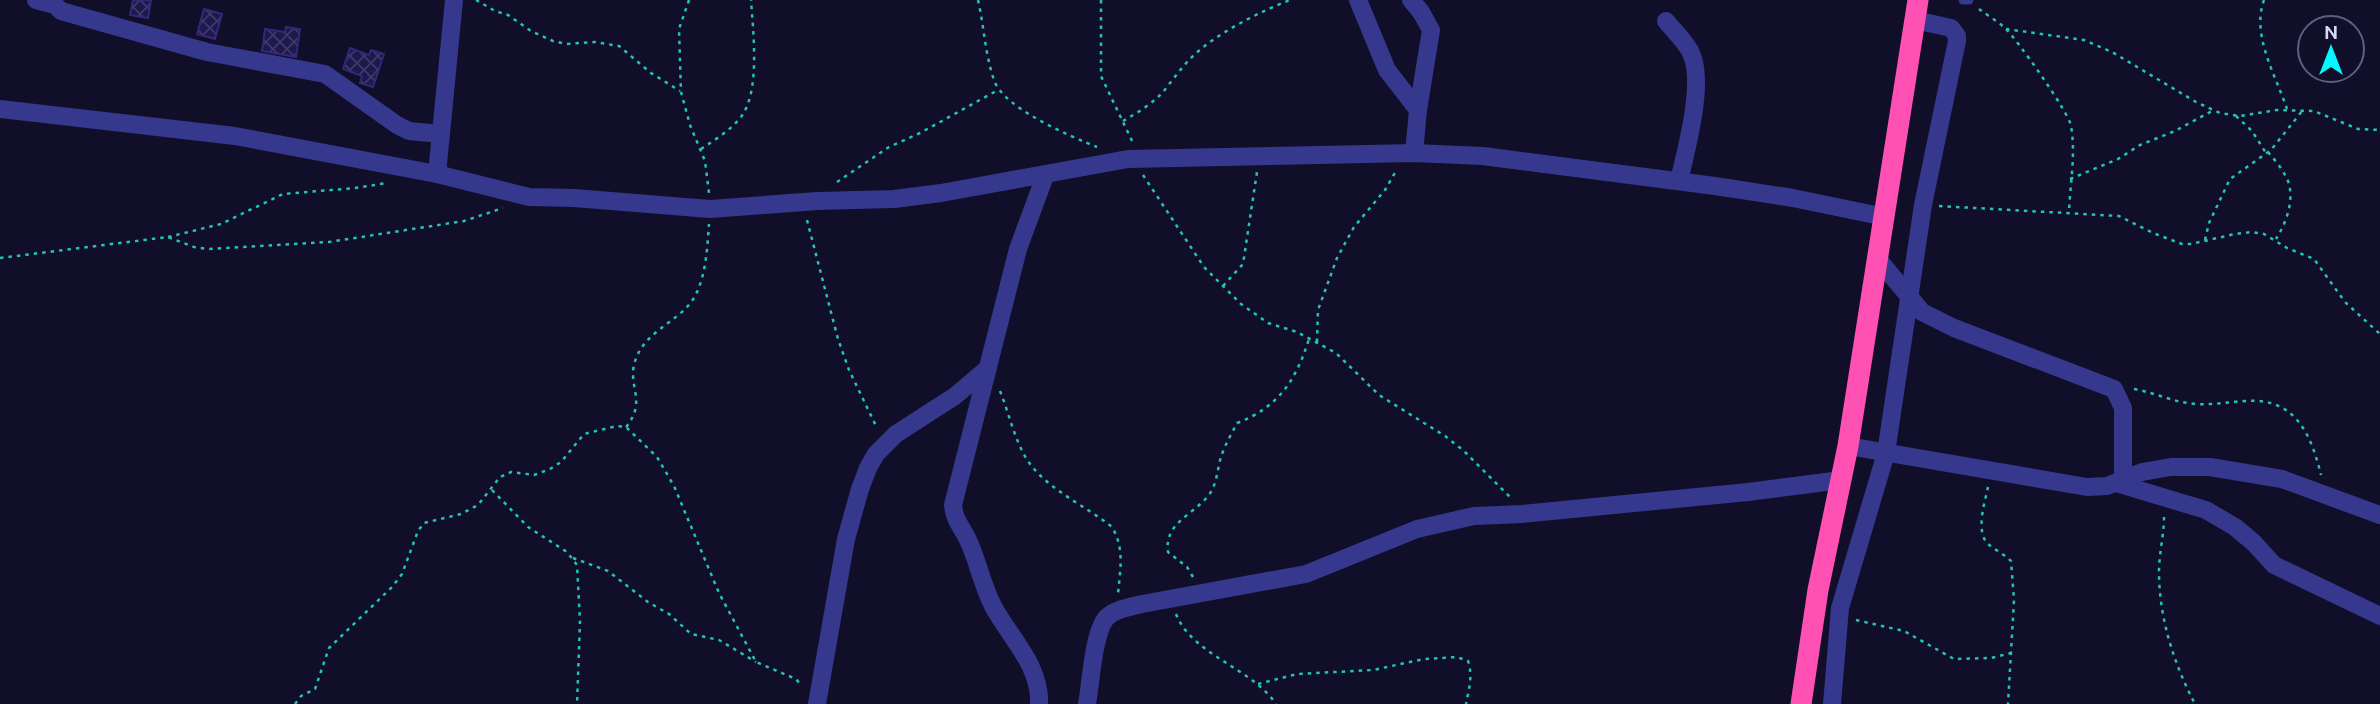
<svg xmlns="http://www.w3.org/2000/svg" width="2380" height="704" font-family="Ubuntu,sans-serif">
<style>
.building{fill:url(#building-cross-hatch);stroke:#32287a;stroke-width:2}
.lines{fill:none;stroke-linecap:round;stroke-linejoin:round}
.path{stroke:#24c5ae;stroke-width:2.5;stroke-dasharray:3.5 5;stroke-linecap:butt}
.lane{stroke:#35388c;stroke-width:9}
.street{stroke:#35388c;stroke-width:18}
.highway{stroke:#ff51b3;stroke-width:21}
</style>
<defs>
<pattern id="building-cross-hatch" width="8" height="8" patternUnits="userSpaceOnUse" patternTransform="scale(1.75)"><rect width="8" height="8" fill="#1e184c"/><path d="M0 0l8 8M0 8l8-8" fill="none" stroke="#3e3967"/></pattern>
</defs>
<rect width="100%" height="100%" fill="#100e29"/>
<!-- building -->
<g class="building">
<path d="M 133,0 L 151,0 L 148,18 L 130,15 Z"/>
<path d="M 204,9 L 222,14 L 215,39 L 197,34 Z"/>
<path d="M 286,27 L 300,29 L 296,57 L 262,51 L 265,29 L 285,32 Z"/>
<path d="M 350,48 L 369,55 L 371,50 L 384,54 L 373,87 L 360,83 L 362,76 L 343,69 Z"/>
</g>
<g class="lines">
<!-- path -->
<g class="path">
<path d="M 476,0 L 495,11 L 508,15 L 531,31 L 553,41 L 566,44 L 595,42 L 619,46 L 651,73 L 680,91"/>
<path d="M 689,0 L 679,29 L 681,92 L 690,125 L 705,161 L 709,193"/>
<path d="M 978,0 C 984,26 985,54 994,80 C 1003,108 1070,136 1097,147"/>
<path d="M 1101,0 L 1101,76 L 1133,143"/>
<path d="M 2264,0 C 2251,35 2276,76 2287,109"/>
<path d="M 1979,9 C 1987,15 1997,21 2005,28 C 2016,38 2070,114 2071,126 C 2076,154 2070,184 2069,212"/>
<path d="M 2006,29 L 2084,40 L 2112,52 L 2196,102 L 2220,113 L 2240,116 L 2277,110 L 2314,111 L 2358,129 L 2380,130"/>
<path d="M 2236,116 L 2252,131 L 2266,153"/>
<path d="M 1123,121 C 1137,113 1152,104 1163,92 C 1172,81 1181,68 1191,58 C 1215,34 1259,12 1290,0"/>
<path d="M 701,149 C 716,139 733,129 743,114 C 760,87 753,31 751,0"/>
<path d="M 2268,152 C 2274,159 2281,167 2285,175 C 2297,194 2287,222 2276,239"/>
<path d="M 1143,175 L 1204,267 L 1241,304 L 1268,323 L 1297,332 L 1336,353 L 1379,395 L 1445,436 L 1464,451 L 1510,497"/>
<path d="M 2070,179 L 2118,159 L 2140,145 L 2175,131 L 2212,111"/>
<path d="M 837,182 L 889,147 L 920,133 L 998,90"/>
<path d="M 1939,206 L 2119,216 L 2153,233 L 2182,244 L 2191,244 L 2235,234 L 2252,232 L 2264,234 L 2287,248 L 2314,259 L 2345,302 L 2380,334"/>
<path d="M 807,220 L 838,339 L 849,370 L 877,428"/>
<path d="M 168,237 L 221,224 L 283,194 L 355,188 L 387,183"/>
<path d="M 2205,240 L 2209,223 L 2230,179 L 2271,150 L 2303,110"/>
<path d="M 0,258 L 168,237 L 194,247 L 208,249 L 329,242 L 464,221 L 503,208"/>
<path d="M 1223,286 L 1243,264 L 1257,172"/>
<path d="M 1317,342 L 1318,310 L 1337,258 L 1354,227 L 1385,190 L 1396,171"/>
<path d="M 2134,389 C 2156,393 2175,403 2197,404 C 2214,405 2229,402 2245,401 C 2295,397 2311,434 2321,475"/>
<path d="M 1000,391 C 1009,413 1014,438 1026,458 C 1045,489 1085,505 1112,527 C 1125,549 1120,570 1118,594"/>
<path d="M 626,427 C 649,399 624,385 637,356 C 647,333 671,324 687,307 C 706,287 707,250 709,224"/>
<path d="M 1988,487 C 1985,502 1975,531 1988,544 C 1995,550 2004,554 2011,561 L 2014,600 L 2008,704"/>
<path d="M 492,490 L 528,527 L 567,552 L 577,565 L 580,621 L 577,704"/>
<path d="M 2164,517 C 2164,535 2159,553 2159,572 C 2159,618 2174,664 2195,704"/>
<path d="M 573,558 L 608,571 L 648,602 L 669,614 L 691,634 L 719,640 L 756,662"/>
<path d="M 1193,577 L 1187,567 L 1168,552 C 1164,523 1193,515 1208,496 C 1218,484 1217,467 1222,454 C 1226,443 1232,433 1237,423 C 1279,407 1296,380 1309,339"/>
<path d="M 1176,614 C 1192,655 1252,668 1276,704"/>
<path d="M 1856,620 L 1904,631 L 1954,659 L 1991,658 L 2011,653"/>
<path d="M 1258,684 L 1297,674 L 1373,670 L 1424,659 L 1457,657 L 1468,661 C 1473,675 1469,689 1466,704"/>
<path d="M 295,704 L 301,696 L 315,689 L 329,648 L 392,587 L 402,574 L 418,531 L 424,523 L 461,514 L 478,505 L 500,477 L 511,472 L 534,475 L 550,469 L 561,462 L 584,434 L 617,426 L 626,427 L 657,457 L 674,486 L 719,593 L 756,662 L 796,679 L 802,686"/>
</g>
<!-- lane -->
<path class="lane" d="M 1963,0 L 1969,0"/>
<!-- street -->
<g class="street">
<path d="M 36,0 L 55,5 L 61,11 L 207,52 L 325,74 L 397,125 L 409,131 L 441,134"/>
<path d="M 1358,0 L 1387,70 L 1418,110 L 1414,153"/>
<path d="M 1411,0 L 1421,12 L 1431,30 L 1418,110"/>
<path d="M 1666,21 C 1674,31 1684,40 1690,51 C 1706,80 1686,150 1679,181"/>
<path d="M 0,109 L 235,136 L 437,174 L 529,197 L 574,198 L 710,209 L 817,201 L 894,199 L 941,193 L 1128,159 L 1414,153 L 1483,156 L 1715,186 L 1793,198 L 1885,217"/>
<path d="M 437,174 L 454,0"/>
<path d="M 1877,258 L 1922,312 L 1954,328 L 2114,389 L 2123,408 L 2123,479"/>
<path d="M 1848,446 L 2087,487 L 2107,486 L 2142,472 L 2171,467 L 2210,467 L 2282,479 L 2380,515"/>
<path d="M 2116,483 L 2206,510 L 2235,527 L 2254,543 L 2274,565 L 2380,616"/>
<path d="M 817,704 L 846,539 L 860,489 L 868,468 L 876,454 L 896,434 L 955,396 L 988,368"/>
<path d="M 1039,704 C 1041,666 1010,638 993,606 C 982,585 978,561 968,540 C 962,527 954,520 953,505 L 1018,249 L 1045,176"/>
<path d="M 1087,704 C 1091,682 1093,635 1106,618 C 1114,609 1131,607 1142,604 L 1306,574 L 1417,529 L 1474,516 L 1522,514 L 1748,492 L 1841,480"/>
<path d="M 1832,704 L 1840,608 L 1886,453 L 1923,205 L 1957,41 L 1957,36 L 1951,28 L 1915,20"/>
</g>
<!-- highway -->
<path class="highway" d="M 1801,704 L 1818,590 L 1848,446 L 1918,0"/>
</g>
<!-- north arrow -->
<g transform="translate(2331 49)"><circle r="33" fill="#100e29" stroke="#605e7f" stroke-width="2"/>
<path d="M0-5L12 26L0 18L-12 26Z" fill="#02faff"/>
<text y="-10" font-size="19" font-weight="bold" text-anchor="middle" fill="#d7d6ff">N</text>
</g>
</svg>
